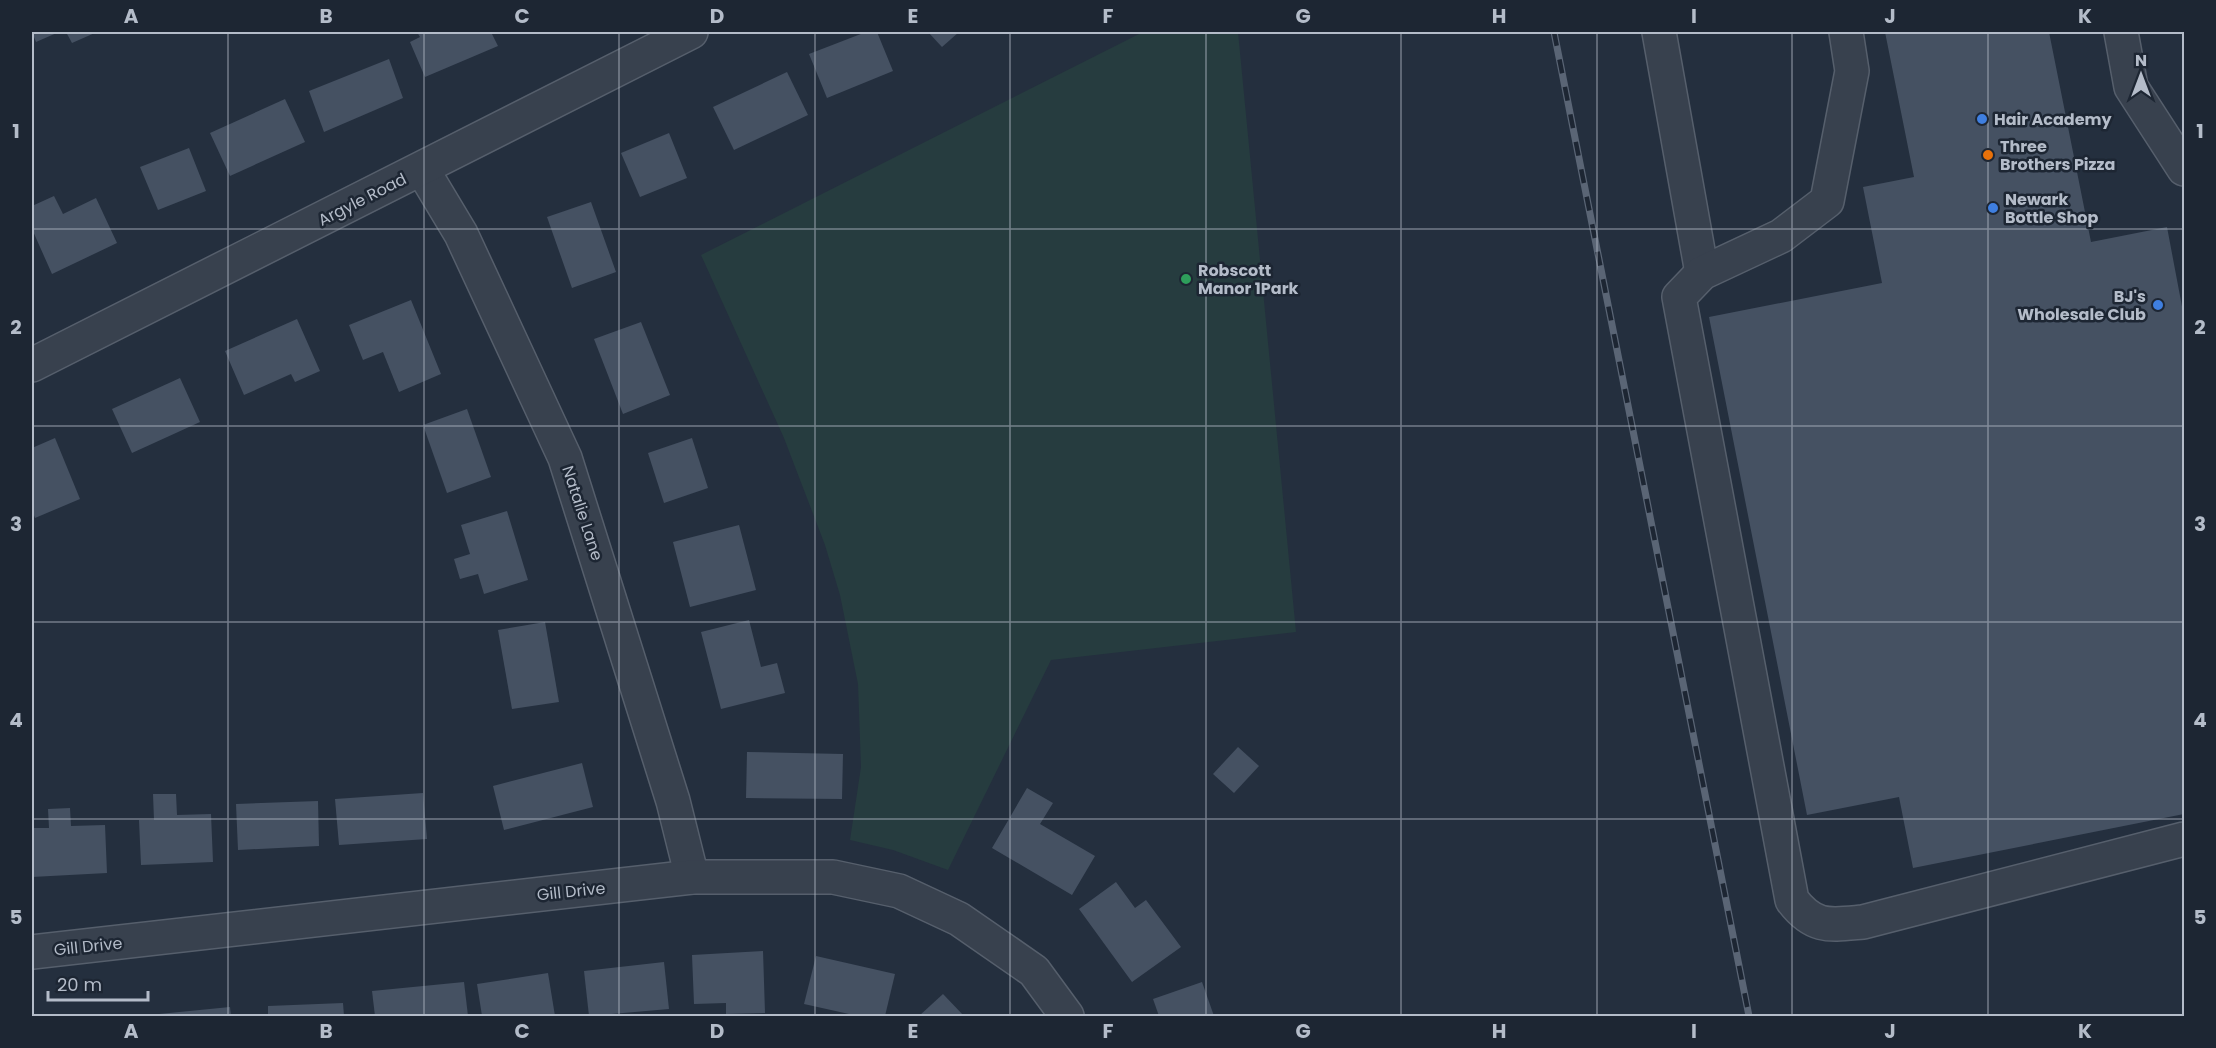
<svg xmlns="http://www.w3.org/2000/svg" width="2216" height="1048" font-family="Poppins,sans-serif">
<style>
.green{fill:#263c3f}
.building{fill:#455162}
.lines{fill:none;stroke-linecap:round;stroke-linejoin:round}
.minor-casing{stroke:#565f6c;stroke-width:36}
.minor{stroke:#38414e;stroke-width:33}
.rail-casing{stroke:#5a6575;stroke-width:7}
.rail{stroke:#1d2633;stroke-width:4.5;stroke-dasharray:14;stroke-linecap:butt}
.grid{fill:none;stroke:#b4bcc9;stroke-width:1.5;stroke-opacity:0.55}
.shop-dot{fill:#3f7fe0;stroke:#1d2633;stroke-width:2}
.food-dot{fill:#e8710a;stroke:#1d2633;stroke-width:2}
.leisure-dot{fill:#2e9e5b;stroke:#1d2633;stroke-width:2}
.labels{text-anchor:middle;stroke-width:5;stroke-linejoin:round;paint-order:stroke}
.poi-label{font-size:16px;font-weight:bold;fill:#b4bcc9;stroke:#1d2633;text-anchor:start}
.street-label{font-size:16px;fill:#b4bcc9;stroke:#1d2633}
.neatline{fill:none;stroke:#b4bcc9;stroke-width:2}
.grid-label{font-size:20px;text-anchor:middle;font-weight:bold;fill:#b4bcc9}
</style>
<rect width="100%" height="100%" fill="#242f3e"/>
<!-- green -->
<path class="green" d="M 1143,32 L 1238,32 L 1296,632 L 1051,660 L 948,870 L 893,850 L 850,840 L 861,767 L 858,684 L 840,595 L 825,545 L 784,438 L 701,255 Z"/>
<!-- building -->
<g class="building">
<path d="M 32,32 L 59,32 L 36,42 Z"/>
<path d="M 66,32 L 97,32 L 72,43 Z"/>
<path d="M 417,32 L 491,32 L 498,46 L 425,77 L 410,42 L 420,37 Z"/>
<path d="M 866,32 L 877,32 L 893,71 L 827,98 L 809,54 Z"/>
<path d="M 928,32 L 959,32 L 942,47 Z"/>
<path d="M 1885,32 L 2049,32 L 2091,242 L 2167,227 L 2184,317 L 2184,814 L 1913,868 L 1899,797 L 1807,815 L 1709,317 L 1882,283 L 1863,187 L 1914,177 Z"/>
<path d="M 389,59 L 403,98 L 324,132 L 309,91 Z"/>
<path d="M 787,72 L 808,115 L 734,150 L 713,107 Z"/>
<path d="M 285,99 L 305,142 L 230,176 L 210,133 Z"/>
<path d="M 669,133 L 687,178 L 640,197 L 621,153 Z"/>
<path d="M 189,148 L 206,191 L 158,210 L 140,167 Z"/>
<path d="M 54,196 L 63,214 L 96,198 L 117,243 L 52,274 L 32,229 L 32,206 Z"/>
<path d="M 591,202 L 616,272 L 572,288 L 547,217 Z"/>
<path d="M 411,300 L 441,374 L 399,392 L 383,352 L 363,360 L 349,325 Z"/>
<path d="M 297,319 L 320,371 L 295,382 L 291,374 L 244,395 L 225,351 Z"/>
<path d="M 641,322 L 670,395 L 623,414 L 594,339 Z"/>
<path d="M 180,378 L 200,422 L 132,453 L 112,409 Z"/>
<path d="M 467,409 L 491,477 L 447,493 L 423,425 Z"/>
<path d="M 55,438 L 80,499 L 35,518 L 32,510 L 32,448 Z"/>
<path d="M 692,438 L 708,488 L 664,503 L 648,453 Z"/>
<path d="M 507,511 L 528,580 L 484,594 L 478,574 L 460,579 L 454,559 L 470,554 L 461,525 Z"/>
<path d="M 739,525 L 756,590 L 690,607 L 673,542 Z"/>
<path d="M 749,620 L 761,667 L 777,663 L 785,693 L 721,709 L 701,632 Z"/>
<path d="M 545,622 L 559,702 L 512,709 L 498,630 Z"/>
<path d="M 1238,747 L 1259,766 L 1234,793 L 1213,774 Z"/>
<path d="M 747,752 L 843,754 L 842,799 L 746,798 Z"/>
<path d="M 582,763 L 593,807 L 504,830 L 493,786 Z"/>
<path d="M 1027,788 L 1053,803 L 1040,824 L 1095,856 L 1072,895 L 992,848 Z"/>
<path d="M 423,793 L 427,839 L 339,845 L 335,799 Z"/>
<path d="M 153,794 L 176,794 L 177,815 L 211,814 L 213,862 L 141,865 L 139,820 L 154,820 Z"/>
<path d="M 318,801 L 319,846 L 238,850 L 236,804 Z"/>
<path d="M 70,808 L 71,826 L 105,825 L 107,873 L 32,877 L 32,828 L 49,828 L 48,809 Z"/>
<path d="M 1116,882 L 1135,908 L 1146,900 L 1181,947 L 1132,982 L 1079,909 Z"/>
<path d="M 763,951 L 765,1013 L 726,1014 L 726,1003 L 694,1004 L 692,955 Z"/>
<path d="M 816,956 L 895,974 L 885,1016 L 858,1016 L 804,1004 Z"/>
<path d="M 664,962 L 669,1009 L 589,1016 L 584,971 Z"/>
<path d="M 548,973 L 555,1016 L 482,1016 L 477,984 Z"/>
<path d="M 464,982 L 468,1016 L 375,1016 L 372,991 Z"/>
<path d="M 1202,982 L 1214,1016 L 1159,1016 L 1153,999 Z"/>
<path d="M 943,994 L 964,1016 L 919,1016 Z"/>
<path d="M 343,1003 L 344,1016 L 268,1016 L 268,1006 Z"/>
<path d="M 230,1007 L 231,1016 L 159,1016 L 159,1014 Z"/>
</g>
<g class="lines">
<defs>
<g id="minor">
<path d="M 1659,32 L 1702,273"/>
<path d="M 1846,32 L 1852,71 L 1827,201 L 1781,236 L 1702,273 L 1679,297 L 1792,900 C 1814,929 1830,925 1863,922 L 2184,839"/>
<path d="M 2121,32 L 2131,87 L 2184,169"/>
<path d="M 422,169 L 461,234 L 565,458 L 673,801 L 692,877"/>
<path d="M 32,365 L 691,32"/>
<path d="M 32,952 L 692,877 L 833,877 L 899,891 L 959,919 L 1034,971 L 1067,1016"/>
</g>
</defs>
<!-- minor casing -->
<use href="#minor" class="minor-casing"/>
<!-- minor -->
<use href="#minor" class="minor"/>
<defs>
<path id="rail" d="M 1554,32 L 1749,1016"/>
</defs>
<!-- rail casing -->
<use href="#rail" class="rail-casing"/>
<!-- rail -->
<use href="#rail" class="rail"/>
</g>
<!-- grid -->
<path class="grid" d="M 228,32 L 228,1016M 424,32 L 424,1016M 619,32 L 619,1016M 815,32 L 815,1016M 1010,32 L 1010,1016M 1206,32 L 1206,1016M 1401,32 L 1401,1016M 1597,32 L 1597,1016M 1792,32 L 1792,1016M 1988,32 L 1988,1016M 32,229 L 2184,229M 32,426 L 2184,426M 32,622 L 2184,622M 32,819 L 2184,819"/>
<!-- markers -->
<g class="shop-dot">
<circle cx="1982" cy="119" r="6"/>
<circle cx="1993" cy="208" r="6"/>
<circle cx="2158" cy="305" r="6"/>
</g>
<circle class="food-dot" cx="1988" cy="155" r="6"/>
<circle class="leisure-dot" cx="1186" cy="279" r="6"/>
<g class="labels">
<!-- poi labels -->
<g class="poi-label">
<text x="1994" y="125">Hair Academy</text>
<text x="2000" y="152">Three<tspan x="2000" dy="18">Brothers Pizza</tspan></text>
<text x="2005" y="205">Newark<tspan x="2005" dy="18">Bottle Shop</tspan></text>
<text x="1198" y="276">Robscott<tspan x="1198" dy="18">Manor 1Park</tspan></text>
<text x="2146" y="302" text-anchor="end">BJ's<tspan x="2146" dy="18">Wholesale Club</tspan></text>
</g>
<!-- street labels -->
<g class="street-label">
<text transform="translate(362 199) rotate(-27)" y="6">Argyle Road</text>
<text transform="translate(583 513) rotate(72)" y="6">Natalie Lane</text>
<text transform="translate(571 891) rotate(-6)" y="6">Gill Drive</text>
<text transform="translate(88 946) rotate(-6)" y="6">Gill Drive</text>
</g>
</g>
<!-- border -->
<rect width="2216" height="1048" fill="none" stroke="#1d2633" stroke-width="66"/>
<!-- north arrow -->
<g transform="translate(2141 75)" stroke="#1d2633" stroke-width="4.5" paint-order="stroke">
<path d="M0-4.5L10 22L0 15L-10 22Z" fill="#b4bcc9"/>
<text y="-9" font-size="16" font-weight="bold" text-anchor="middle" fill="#b4bcc9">N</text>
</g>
<!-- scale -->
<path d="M48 991v9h100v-9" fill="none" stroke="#b4bcc9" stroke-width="3"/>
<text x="57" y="991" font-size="18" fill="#b4bcc9" stroke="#1d2633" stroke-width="4.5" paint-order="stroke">20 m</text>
<rect x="33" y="33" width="2150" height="982" class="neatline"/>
<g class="grid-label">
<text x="131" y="23">A</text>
<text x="326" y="23">B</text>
<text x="522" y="23">C</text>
<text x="717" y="23">D</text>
<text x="913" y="23">E</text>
<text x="1108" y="23">F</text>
<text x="1303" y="23">G</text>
<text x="1499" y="23">H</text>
<text x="1694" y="23">I</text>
<text x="1890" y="23">J</text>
<text x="2085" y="23">K</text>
<text x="16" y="138">1</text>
<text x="2200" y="138">1</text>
<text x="16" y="334">2</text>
<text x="2200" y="334">2</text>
<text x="16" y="531">3</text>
<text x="2200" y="531">3</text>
<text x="16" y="727">4</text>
<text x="2200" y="727">4</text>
<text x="16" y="924">5</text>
<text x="2200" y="924">5</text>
<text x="131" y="1038">A</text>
<text x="326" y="1038">B</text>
<text x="522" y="1038">C</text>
<text x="717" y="1038">D</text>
<text x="913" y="1038">E</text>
<text x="1108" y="1038">F</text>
<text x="1303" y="1038">G</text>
<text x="1499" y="1038">H</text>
<text x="1694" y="1038">I</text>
<text x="1890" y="1038">J</text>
<text x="2085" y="1038">K</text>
</g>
</svg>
